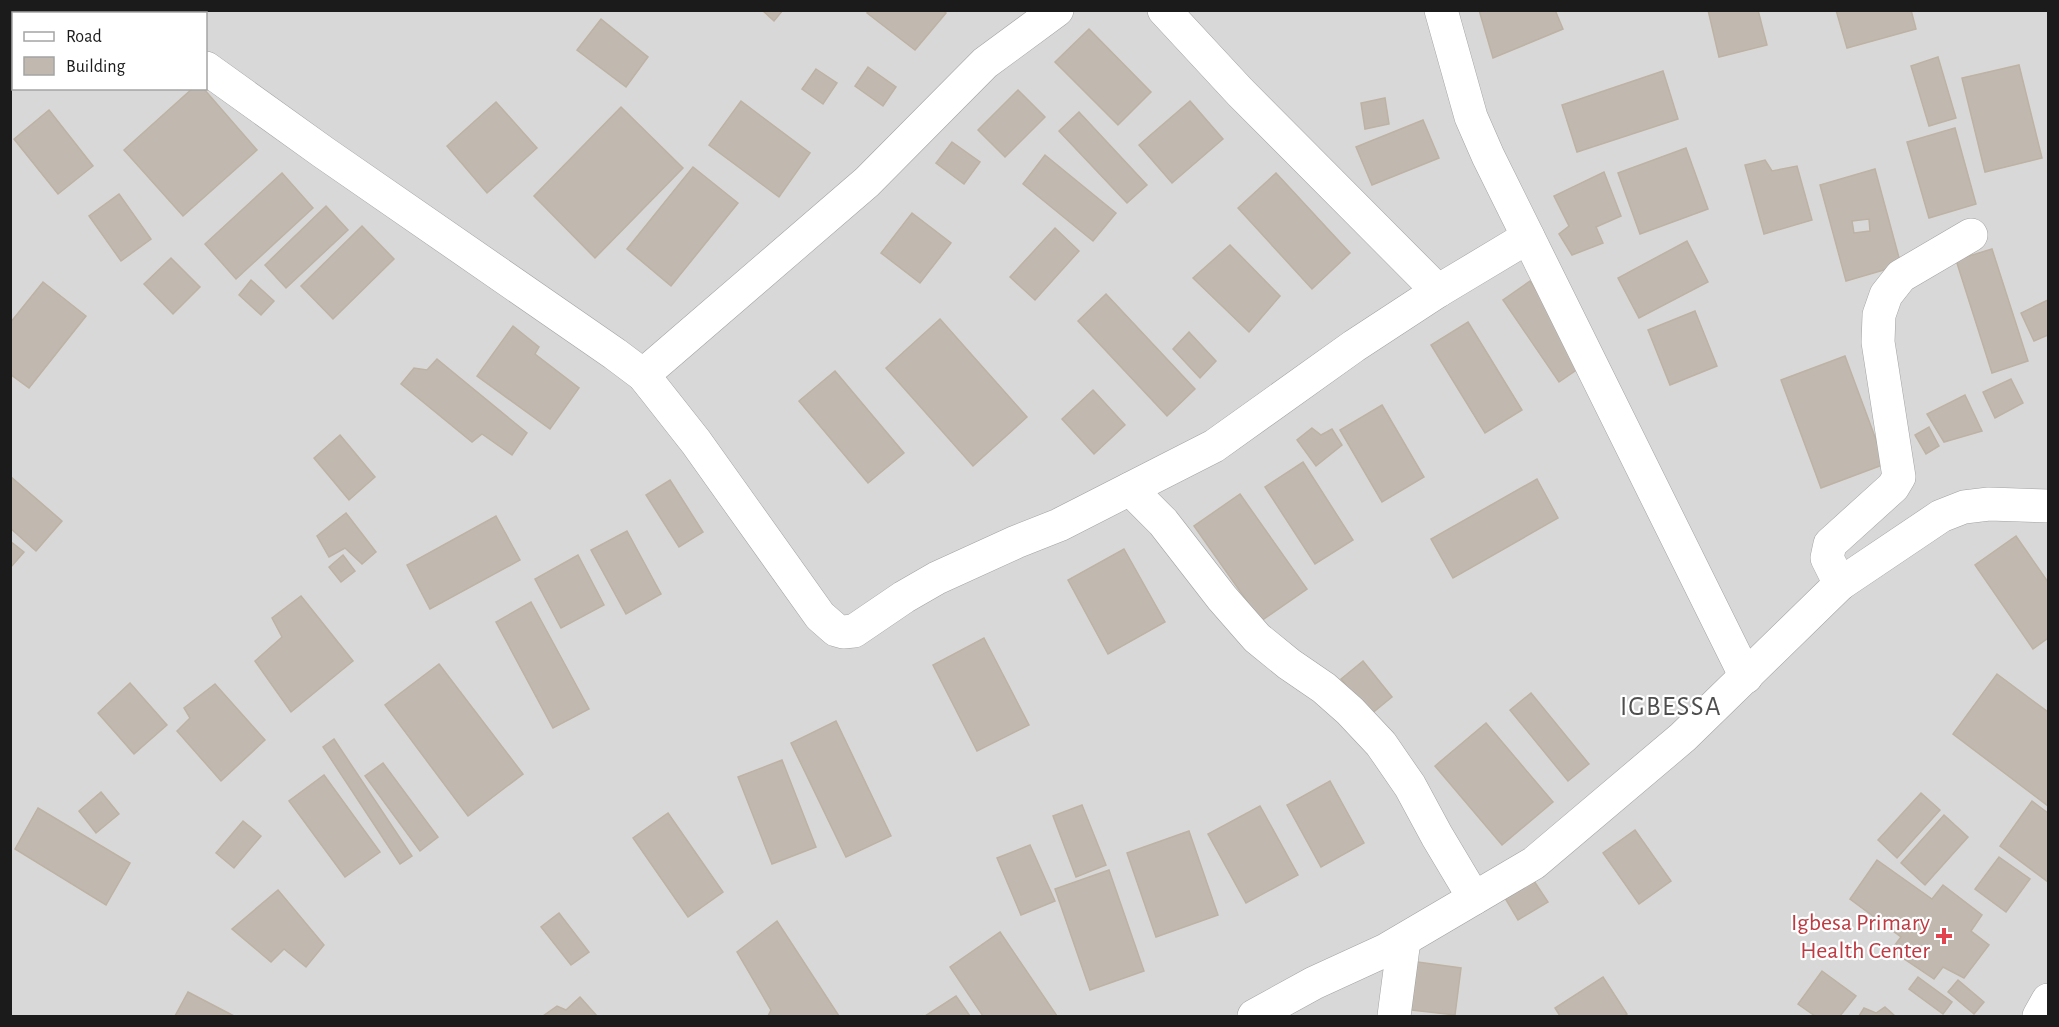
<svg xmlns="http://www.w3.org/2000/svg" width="2059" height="1027" font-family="'Alegreya Sans',sans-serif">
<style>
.residential{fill:#d9d8d8;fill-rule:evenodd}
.building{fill:#c1b9b0;stroke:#bdb2a3;stroke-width:1.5;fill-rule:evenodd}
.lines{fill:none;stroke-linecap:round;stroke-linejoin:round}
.minor-casing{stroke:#a2a2a2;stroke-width:34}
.tertiary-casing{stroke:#a2a2a2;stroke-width:34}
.minor{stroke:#fff;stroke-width:33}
.tertiary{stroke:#fff;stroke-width:33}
.health-dot{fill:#e0444e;stroke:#fff;stroke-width:2}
.labels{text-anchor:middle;stroke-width:4.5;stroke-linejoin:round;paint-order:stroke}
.health-label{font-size:24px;fill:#be3a42;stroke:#fff;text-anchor:end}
.quarter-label{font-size:27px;letter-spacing:1.5px;fill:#4e4e4e;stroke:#fff}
</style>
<rect width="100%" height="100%" fill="#eceae0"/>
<!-- residential -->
<path class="residential" d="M 11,11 L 2048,11 L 2048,1016 L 11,1016 ZM 14,14 L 206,14 L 206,88 L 14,88 Z"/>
<!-- building -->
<g class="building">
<path d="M 762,10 L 783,10 L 774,21 Z"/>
<path d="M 870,10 L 943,10 L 946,13 L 915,50 L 867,13 Z"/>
<path d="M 1479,10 L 1555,10 L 1563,29 L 1493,58 Z"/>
<path d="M 1708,10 L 1758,10 L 1767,45 L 1719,57 Z"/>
<path d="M 1836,10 L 1911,10 L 1916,29 L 1847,48 Z"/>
<path d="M 601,19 L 648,57 L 626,87 L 577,50 Z"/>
<path d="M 1089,29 L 1151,92 L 1118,125 L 1055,62 Z"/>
<path d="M 1938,57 L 1956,118 L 1929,126 L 1911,66 Z"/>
<path d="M 2019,65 L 2042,158 L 1985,172 L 1962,78 Z"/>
<path d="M 868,67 L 896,87 L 883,106 L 855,86 Z"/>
<path d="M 816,69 L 837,83 L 823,104 L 802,89 Z"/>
<path d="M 1663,71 L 1678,119 L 1577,152 L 1562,105 Z"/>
<path d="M 193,88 L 203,88 L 257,150 L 183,216 L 124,150 Z"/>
<path d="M 1018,90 L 1045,117 L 1005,157 L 978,130 Z"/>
<path d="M 1385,98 L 1389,124 L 1365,129 L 1361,103 Z"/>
<path d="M 741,101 L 810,153 L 779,197 L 709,145 Z"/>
<path d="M 1190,101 L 1223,139 L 1172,183 L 1139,145 Z"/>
<path d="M 496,102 L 537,148 L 487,193 L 447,146 Z"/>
<path d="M 621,107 L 683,168 L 595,258 L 534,196 Z"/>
<path d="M 49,110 L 93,166 L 58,194 L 14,139 Z"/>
<path d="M 1079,112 L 1147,185 L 1127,203 L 1059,131 Z"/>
<path d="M 1423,120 L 1439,158 L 1372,185 L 1356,147 Z"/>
<path d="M 1955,128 L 1976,204 L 1929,218 L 1907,142 Z"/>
<path d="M 952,142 L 980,162 L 964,184 L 936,163 Z"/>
<path d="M 1686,148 L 1708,209 L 1640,234 L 1618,173 Z"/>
<path d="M 1045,155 L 1116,213 L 1093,241 L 1023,184 Z"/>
<path d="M 1765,160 L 1772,171 L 1797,166 L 1812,220 L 1764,234 L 1745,165 Z"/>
<path d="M 693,167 L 738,203 L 671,286 L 627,249 Z"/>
<path d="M 1875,169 L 1901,265 L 1846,281 L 1820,185 ZM 1869,219 L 1870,231 L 1854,233 L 1852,221 Z"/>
<path d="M 1604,172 L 1621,216 L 1596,227 L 1603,243 L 1572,255 L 1559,234 L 1569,226 L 1554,196 Z"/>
<path d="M 282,173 L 313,208 L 236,279 L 205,244 Z"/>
<path d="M 1276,173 L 1350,253 L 1312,289 L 1238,208 Z"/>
<path d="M 119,194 L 151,239 L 121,261 L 89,216 Z"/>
<path d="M 326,206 L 348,230 L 286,288 L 265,265 Z"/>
<path d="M 912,213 L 951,243 L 920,283 L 881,253 Z"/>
<path d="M 362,226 L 394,259 L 333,319 L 301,286 Z"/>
<path d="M 1055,228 L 1079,251 L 1035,300 L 1010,277 Z"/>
<path d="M 1687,241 L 1708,282 L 1639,318 L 1618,278 Z"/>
<path d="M 1230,245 L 1280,296 L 1249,332 L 1193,278 Z"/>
<path d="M 1992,249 L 2028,361 L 1992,373 L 1956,260 Z"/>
<path d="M 171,258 L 200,287 L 173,314 L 144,284 Z"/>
<path d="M 251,280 L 274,301 L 261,315 L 239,295 Z"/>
<path d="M 1530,281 L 1585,364 L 1559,382 L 1503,300 Z"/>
<path d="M 43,282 L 86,316 L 29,388 L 10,374 L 10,323 Z"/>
<path d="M 1106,294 L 1195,389 L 1167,416 L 1078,321 Z"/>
<path d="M 2048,300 L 2048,335 L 2034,341 L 2021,313 Z"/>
<path d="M 1695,311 L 1717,366 L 1670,385 L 1648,330 Z"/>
<path d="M 940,319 L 1027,417 L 973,466 L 886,368 Z"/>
<path d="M 1468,322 L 1522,410 L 1485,433 L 1431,345 Z"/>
<path d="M 513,326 L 539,347 L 535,354 L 579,388 L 550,429 L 477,376 Z"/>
<path d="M 1189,332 L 1216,361 L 1200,378 L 1173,349 Z"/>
<path d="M 1845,356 L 1885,464 L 1821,488 L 1781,380 Z"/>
<path d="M 437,359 L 527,433 L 512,455 L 482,434 L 472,442 L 401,384 L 414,368 L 427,370 Z"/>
<path d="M 835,371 L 904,453 L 868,483 L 799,401 Z"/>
<path d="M 2011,379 L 2023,403 L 1995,418 L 1983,392 Z"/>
<path d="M 1093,390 L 1125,425 L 1094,454 L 1062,419 Z"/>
<path d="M 1965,395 L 1982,431 L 1944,442 L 1927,414 Z"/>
<path d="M 1382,405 L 1424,477 L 1382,502 L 1340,430 Z"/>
<path d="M 1929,427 L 1939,446 L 1926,454 L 1915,435 Z"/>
<path d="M 1312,428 L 1321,435 L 1332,429 L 1342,445 L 1316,466 L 1297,440 Z"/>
<path d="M 340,435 L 375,477 L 349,500 L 314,458 Z"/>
<path d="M 1303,462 L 1353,540 L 1315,564 L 1265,487 Z"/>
<path d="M 10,476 L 62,521 L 36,551 L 10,528 Z"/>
<path d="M 1537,479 L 1558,518 L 1453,578 L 1431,539 Z"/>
<path d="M 670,480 L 703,532 L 679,547 L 646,495 Z"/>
<path d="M 1240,494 L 1307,589 L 1261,621 L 1194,526 Z"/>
<path d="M 346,513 L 376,552 L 362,564 L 345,548 L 329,557 L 317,536 Z"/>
<path d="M 496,516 L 520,560 L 430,609 L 407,565 Z"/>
<path d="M 627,531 L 661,594 L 626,614 L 591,550 Z"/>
<path d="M 2016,536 L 2048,582 L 2048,638 L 2033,649 L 1975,565 Z"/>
<path d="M 10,541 L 24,552 L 10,568 Z"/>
<path d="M 1124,549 L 1165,622 L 1108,654 L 1068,580 Z"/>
<path d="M 343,555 L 355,571 L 341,582 L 329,567 Z"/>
<path d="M 578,555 L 604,605 L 561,628 L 535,579 Z"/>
<path d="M 301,596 L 353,661 L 291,712 L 255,661 L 282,637 L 272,618 Z"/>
<path d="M 531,602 L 589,709 L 553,728 L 496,622 Z"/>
<path d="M 984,638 L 1029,725 L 977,751 L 933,665 Z"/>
<path d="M 1363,661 L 1392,697 L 1370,715 L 1341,679 Z"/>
<path d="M 439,664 L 523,774 L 468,816 L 385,705 Z"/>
<path d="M 1997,674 L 2048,712 L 2048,806 L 1953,734 Z"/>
<path d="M 130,683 L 167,725 L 134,754 L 98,713 Z"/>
<path d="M 215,684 L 265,740 L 221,781 L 177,731 L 190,718 L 184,708 Z"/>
<path d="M 1531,693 L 1589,764 L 1568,781 L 1510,710 Z"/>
<path d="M 836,721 L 891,836 L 846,857 L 791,743 Z"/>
<path d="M 1486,723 L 1553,802 L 1502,845 L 1435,766 Z"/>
<path d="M 334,739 L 412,856 L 400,864 L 323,747 Z"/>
<path d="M 782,760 L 816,847 L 772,864 L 738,777 Z"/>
<path d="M 383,763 L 438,837 L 420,851 L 365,776 Z"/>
<path d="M 324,775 L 380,852 L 345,877 L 289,801 Z"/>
<path d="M 1330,781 L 1364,843 L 1321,867 L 1287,805 Z"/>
<path d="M 101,792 L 119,814 L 96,833 L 79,811 Z"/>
<path d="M 1921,793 L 1940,810 L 1897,858 L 1878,840 Z"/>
<path d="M 2032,801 L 2048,813 L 2048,882 L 2000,846 Z"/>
<path d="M 1082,805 L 1106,865 L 1076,877 L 1053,816 Z"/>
<path d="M 1260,806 L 1298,875 L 1246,903 L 1208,834 Z"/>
<path d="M 38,808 L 130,863 L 106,905 L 15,849 Z"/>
<path d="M 668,813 L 723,892 L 688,917 L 633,838 Z"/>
<path d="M 1944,815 L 1968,837 L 1925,885 L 1901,863 Z"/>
<path d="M 243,821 L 261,836 L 234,868 L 216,853 Z"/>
<path d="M 1635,830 L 1671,881 L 1639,904 L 1603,853 Z"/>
<path d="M 1189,831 L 1218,915 L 1156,937 L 1127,853 Z"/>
<path d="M 1030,845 L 1055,901 L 1021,915 L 997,858 Z"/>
<path d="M 1999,857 L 2030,879 L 2006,912 L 1975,889 Z"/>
<path d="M 1877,860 L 1932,899 L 1943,885 L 1982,915 L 1971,931 L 1989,945 L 1964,978 L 1943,967 L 1934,979 L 1891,950 L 1901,937 L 1850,899 Z"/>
<path d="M 1109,870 L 1144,971 L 1090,990 L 1055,889 Z"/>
<path d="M 1534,881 L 1548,902 L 1518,920 L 1505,898 Z"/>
<path d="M 278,890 L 324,945 L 306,967 L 284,949 L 271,962 L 232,929 Z"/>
<path d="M 559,913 L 589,952 L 571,965 L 541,927 Z"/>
<path d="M 777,921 L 839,1016 L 768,1016 L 771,1010 L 737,952 Z"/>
<path d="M 1000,932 L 1057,1016 L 983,1016 L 950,967 Z"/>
<path d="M 1410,961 L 1461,968 L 1455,1015 L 1403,1009 Z"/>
<path d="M 1822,971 L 1856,996 L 1840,1016 L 1815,1016 L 1798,1004 Z"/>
<path d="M 1603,977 L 1627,1014 L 1624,1016 L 1560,1016 L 1555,1008 Z"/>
<path d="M 1918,977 L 1952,1002 L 1943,1014 L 1909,989 Z"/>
<path d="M 1958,980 L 1984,1002 L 1974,1014 L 1948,992 Z"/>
<path d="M 188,992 L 234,1016 L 175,1016 Z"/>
<path d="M 956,996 L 970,1016 L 925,1016 Z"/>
<path d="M 580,997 L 597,1016 L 543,1016 L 557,1006 L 566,1010 Z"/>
<path d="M 1885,1007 L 1895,1016 L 1859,1016 L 1864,1008 L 1876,1013 Z"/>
</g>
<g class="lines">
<defs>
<g id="minor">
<path d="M 1164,10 L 1240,92 L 1438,291"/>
<path d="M 1441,10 L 1471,117 L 1488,156 L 1746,677"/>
<path d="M 206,68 L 323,152 L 615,354 L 643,375 L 655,390 L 696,442 L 820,616 L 836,630 L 843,632 L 854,631 L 904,597 L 937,578 L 1016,542 L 1059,525 L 1214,446 L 1354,346 L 1438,291 L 1528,237"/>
<path d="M 643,375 L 867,182 L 985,63 L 1057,10"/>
<path d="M 1130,489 L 1163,522 L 1222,598 L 1257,638 L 1289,664 L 1324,688 L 1350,711 L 1381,744 L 1410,786 L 1437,836 L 1474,898"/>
<path d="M 1840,584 L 1827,558 L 1830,544 L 1893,487 L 1899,477 L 1878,342 L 1879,315 L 1886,295 L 1901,276 L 1971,235"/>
<path d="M 1254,1016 L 1314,983 L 1386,950 L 1534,863 L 1683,737 L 1840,584 L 1941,516 L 1964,507 L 1989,504 L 2048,506"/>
<path d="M 1394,1016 L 1404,940"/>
</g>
<path id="tertiary" d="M 2039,1016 L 2048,1000"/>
</defs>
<!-- minor casing -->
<use href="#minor" class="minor-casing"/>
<!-- tertiary casing -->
<use href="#tertiary" class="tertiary-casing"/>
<!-- minor -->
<use href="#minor" class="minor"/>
<!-- tertiary -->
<use href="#tertiary" class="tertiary"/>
</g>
<!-- markers -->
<path class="health-dot" d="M1941 927h6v6h6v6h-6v6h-6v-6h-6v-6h6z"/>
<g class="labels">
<!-- health labels -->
<g class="health-label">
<text x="1930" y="930">Igbesa Primary<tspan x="1930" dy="28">Health Center</tspan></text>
</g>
<!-- quarter labels -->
<g class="quarter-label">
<text x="1671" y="715">IGBESSA</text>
</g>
</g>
<!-- border -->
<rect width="2059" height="1027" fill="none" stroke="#1b1b1b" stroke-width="24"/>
<!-- legend -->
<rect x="12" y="12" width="195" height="78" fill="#ffffff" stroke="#a4a4a4" stroke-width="1.5"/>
<rect x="24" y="32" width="30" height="9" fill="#ffffff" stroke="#a4a4a4" stroke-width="1.5"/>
<text x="66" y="42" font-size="18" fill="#1b1b1b">Road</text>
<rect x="24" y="57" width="30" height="18" fill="#c1b9b0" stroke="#a4a4a4" stroke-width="1.5"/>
<text x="66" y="72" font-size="18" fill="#1b1b1b">Building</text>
</svg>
